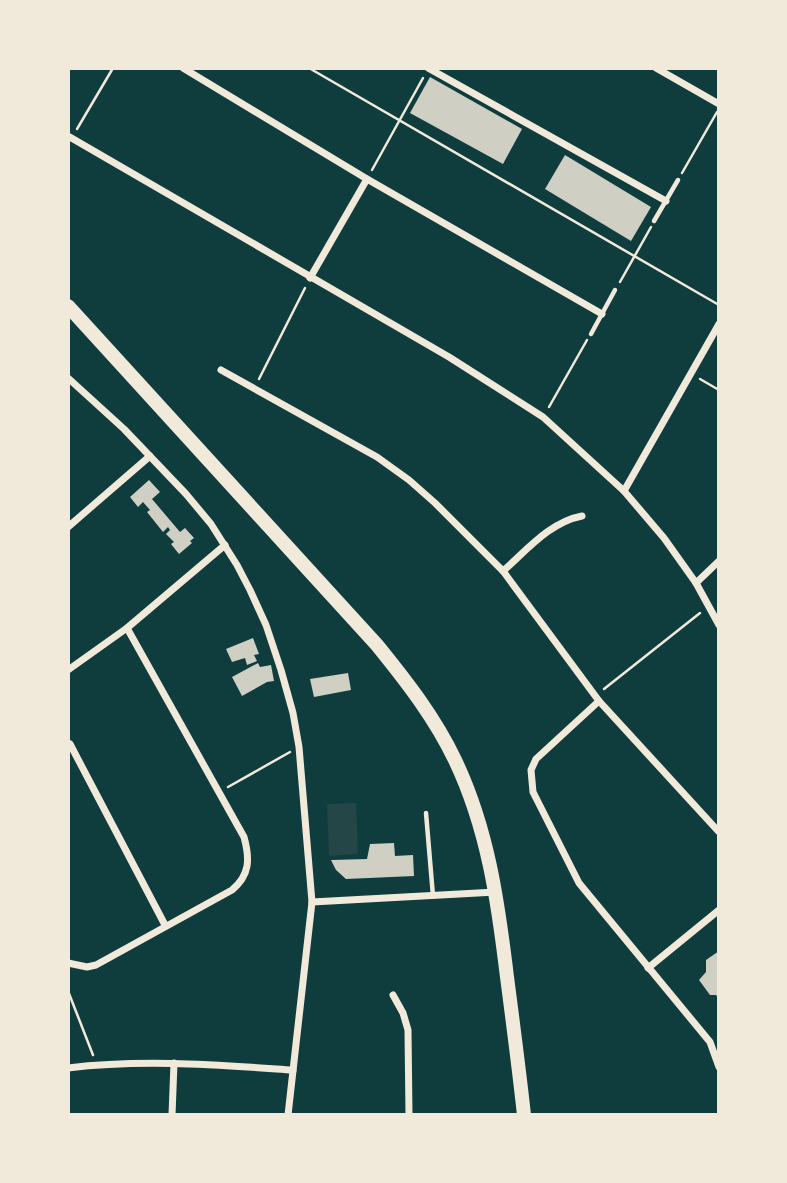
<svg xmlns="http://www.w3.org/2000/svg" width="787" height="1183" font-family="Commissioner,sans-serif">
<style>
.green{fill:#244646}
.building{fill:#cfcfc3}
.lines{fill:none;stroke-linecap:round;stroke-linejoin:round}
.path{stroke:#f1e9da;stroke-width:2.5}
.service{stroke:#f1e9da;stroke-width:4.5}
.minor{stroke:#f1e9da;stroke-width:7}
.primary{stroke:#f1e9da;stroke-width:14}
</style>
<rect width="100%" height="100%" fill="#0f3d3e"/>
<!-- green -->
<path class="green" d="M 356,803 L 358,854 L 329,856 L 327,804 Z"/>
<!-- building -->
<g class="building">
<path d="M 430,77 L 522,129 L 503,164 L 410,113 Z"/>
<path d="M 565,155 L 651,207 L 631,241 L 545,189 Z"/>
<path d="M 149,480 L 160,492 L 152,499 L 180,532 L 185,528 L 194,538 L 190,541 L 192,543 L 179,554 L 171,544 L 174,542 L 166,534 L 170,530 L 168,527 L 163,532 L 147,512 L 150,510 L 143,502 L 138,507 L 130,497 Z"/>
<path d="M 253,638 L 259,654 L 254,655 L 257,661 L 247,665 L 245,658 L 232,662 L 226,649 Z"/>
<path d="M 258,663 L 260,667 L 271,665 L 274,681 L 267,682 L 242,696 L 232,677 Z"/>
<path d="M 348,673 L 351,690 L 314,697 L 310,679 Z"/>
<path d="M 394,843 L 395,856 L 413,855 L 414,876 L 346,879 L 336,870 L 331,860 L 367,859 L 370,844 Z"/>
<path d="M 719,951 L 719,999 L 716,995 L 710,995 L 699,980 L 706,972 L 706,960 Z"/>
</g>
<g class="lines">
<!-- path -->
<g class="path">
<path d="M 309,68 L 719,305"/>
<path d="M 77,129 L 113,68"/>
<path d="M 372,170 L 423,78"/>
<path d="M 682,173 L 717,112"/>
<path d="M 620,282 L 651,227"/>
<path d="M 259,379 L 305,288"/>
<path d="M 700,379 L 719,390"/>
<path d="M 549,407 L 587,340"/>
<path d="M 604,689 L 700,613"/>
<path d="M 228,787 L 290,752"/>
<path d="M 68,991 L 93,1055"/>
</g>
<!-- service -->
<g class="service">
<path d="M 654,221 L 678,180"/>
<path d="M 591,334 L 615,290"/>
<path d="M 426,813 L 433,896"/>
</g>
<!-- minor -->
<g class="minor">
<path d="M 183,68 L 367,179 L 602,314"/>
<path d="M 428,68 L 666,201"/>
<path d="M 656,68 L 719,104"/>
<path d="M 68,136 L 449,357 L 543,417 L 624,491 L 664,538 L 696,583 L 719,625"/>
<path d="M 310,278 L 367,179"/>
<path d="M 221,370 L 377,457 L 409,480 L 435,503 L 503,571 L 599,701 L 719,832"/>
<path d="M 68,378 L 124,429 L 186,494 L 211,524 L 237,565 L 250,590 L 266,625 L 281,670 L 293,713 L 299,747 L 312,902 L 288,1115"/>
<path d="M 624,491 L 719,324"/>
<path d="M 68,527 L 150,456"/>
<path d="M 503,571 C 527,550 550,522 582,516"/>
<path d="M 696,583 L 719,561"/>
<path d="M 68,670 L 127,628 L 225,545"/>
<path d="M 599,701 L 536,759 L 531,770 L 533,792 L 579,883 L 710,1042 L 719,1067"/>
<path d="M 70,744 L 165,925"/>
<path d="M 312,902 L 496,892"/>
<path d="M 68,963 L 87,967 L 96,965 L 232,890 C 250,875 250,859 244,837 L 127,628"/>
<path d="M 648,968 L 719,910"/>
<path d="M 393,995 L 403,1013 L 408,1030 L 409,1115"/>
<path d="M 68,1068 C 144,1059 217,1065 293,1070"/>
<path d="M 172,1115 L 174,1063"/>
</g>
<!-- primary -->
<path class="primary" d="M 68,306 L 377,645 C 407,682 435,718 455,760 C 488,829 498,902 507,977 C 513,1023 519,1069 524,1115"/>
</g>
<!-- border -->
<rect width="787" height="1183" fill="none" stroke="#f1e9da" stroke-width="140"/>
</svg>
